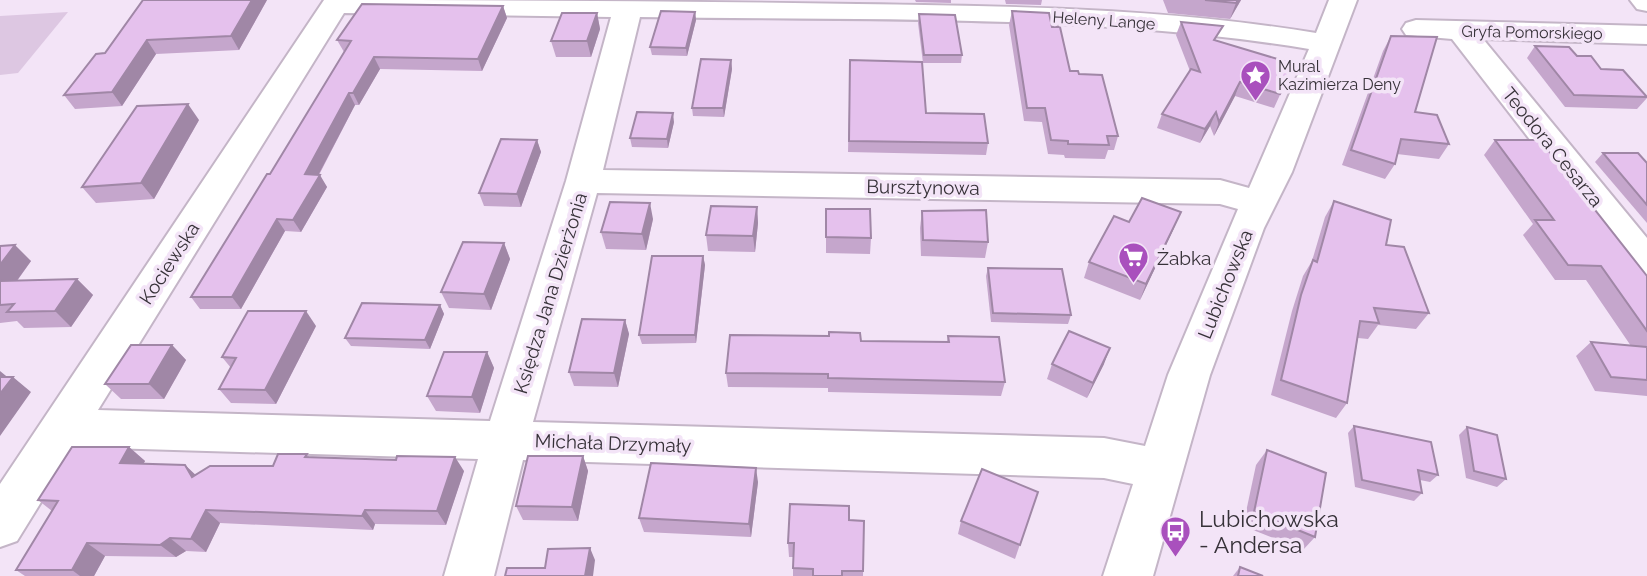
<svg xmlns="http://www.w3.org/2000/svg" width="1647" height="576" font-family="Raleway,sans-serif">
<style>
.green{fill:#ddc7e2}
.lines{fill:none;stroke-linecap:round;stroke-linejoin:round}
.minor-casing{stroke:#c4b5c7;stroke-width:4}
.minor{fill:#fff;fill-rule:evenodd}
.wall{fill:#c5a6cc}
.shaded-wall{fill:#a087a6}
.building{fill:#e5c1ed;stroke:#a087a6;stroke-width:2}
.labels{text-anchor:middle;stroke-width:7;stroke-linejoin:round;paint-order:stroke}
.far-street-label{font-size:16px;fill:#363138;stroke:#f3e4f7}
.far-poi-label{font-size:16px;fill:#363138;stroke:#f3e4f7;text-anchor:start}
.street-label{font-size:19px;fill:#363138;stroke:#f3e4f7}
.poi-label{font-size:19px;fill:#363138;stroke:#f3e4f7;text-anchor:start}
.near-poi-label{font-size:23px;fill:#363138;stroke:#f3e4f7;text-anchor:start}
</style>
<rect width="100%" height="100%" fill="#f3e4f7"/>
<!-- green -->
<path class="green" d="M 68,12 L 18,73 L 0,75 L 0,16 Z"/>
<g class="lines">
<defs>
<g id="minor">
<path d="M 324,0 C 503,0 679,1 857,4 C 1010,6 1164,8 1316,33 L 1329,0 L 1357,0 L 1292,172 L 1264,228 L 1210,375 L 1153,576 L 1103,576 L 1133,484 L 1104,478 L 523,460 L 494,576 L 444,576 L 478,459 L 75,447 L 17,541 L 0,547 L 0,484 ZM 344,13 L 611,17 L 566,181 L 490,421 L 98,410 ZM 640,17 C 862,21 1089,13 1309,49 L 1249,188 L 1220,180 L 603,170 ZM 597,193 L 1220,204 L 1238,209 L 1168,375 L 1145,446 L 1104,438 L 533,422 Z"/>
<path d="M 1630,0 L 1647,0 L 1647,11 L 1637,9 Z"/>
<path d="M 1416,20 L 1647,26 L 1647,44 L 1483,39 L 1647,238 L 1647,278 L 1634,274 L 1452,39 L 1406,35 L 1402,29 L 1406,23 Z"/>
</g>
</defs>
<!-- minor casing -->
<use href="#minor" class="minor-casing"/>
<!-- minor -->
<use href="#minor" class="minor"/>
</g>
<!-- wall -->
<g class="wall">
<path d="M 267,0 L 239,50 L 156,54 L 122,106 L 75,109 L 64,95 L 105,53 Z"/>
<path d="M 915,0 L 951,0 L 951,3 L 916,2 Z"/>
<path d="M 1005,0 L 1042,0 L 1041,5 L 1006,4 Z"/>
<path d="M 1163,0 L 1241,0 L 1230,19 L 1168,13 Z"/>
<path d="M 503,6 L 507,18 L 482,71 L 380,69 L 359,105 L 355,105 L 319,175 L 327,187 L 301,232 L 285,231 L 241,309 L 200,309 L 191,297 L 270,174 L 344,52 L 337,40 Z"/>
<path d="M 1012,11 L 1052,27 L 1070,71 L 1079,74 L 1118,136 L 1114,150 L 1108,150 L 1105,159 L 1065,158 L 1064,155 L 1048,154 L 1042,122 L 1024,121 L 1009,25 Z"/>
<path d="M 695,12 L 696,20 L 687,56 L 652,55 L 650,47 Z"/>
<path d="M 597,13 L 600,29 L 591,57 L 556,57 L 551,41 Z"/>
<path d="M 919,14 L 962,55 L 961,63 L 923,63 L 918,23 Z"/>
<path d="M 1181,22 L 1217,41 L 1294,64 L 1274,108 L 1235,96 L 1214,136 L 1210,126 L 1200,143 L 1157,128 L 1162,114 L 1190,71 L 1176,35 Z"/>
<path d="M 1391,36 L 1415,112 L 1449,144 L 1439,159 L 1397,154 L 1395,164 L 1385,179 L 1342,165 L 1383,51 Z"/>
<path d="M 1535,46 L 1577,56 L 1601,69 L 1647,98 L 1637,109 L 1565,107 L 1527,58 Z"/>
<path d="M 731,60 L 732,69 L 724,117 L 693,116 L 692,108 Z"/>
<path d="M 850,60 L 926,113 L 988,143 L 986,155 L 848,152 Z"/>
<path d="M 199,120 L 154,199 L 96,203 L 82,187 Z"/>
<path d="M 674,122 L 668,148 L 632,147 L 630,138 Z"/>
<path d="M 537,140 L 541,152 L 521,207 L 484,206 L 479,193 Z"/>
<path d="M 1495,140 L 1647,276 L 1647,396 L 1595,391 L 1576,356 L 1591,342 L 1631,346 L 1586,280 L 1555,280 L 1523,235 L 1533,224 L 1484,155 Z"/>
<path d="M 1603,153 L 1647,163 L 1647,223 L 1595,162 Z"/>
<path d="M 1334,201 L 1386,245 L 1429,313 L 1416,329 L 1378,325 L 1368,339 L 1358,338 L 1347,403 L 1336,418 L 1271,395 L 1292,311 L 1303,276 L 1312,261 L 1325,217 Z"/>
<path d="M 757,207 L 758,223 L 755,252 L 708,251 L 706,235 Z"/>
<path d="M 826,209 L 871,238 L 870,254 L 826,253 Z"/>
<path d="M 922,211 L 988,242 L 985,258 L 921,256 L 920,228 Z"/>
<path d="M 653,219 L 646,250 L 606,249 L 601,232 Z"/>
<path d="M 1129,222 L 1174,228 L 1140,300 L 1084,278 L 1089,262 Z"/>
<path d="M 504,243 L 510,259 L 491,310 L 449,308 L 441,292 Z"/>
<path d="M 0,246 L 31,261 L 17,281 L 77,279 L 93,295 L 71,327 L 24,328 L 17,321 L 0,323 Z"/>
<path d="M 703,256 L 705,265 L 696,343 L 642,344 L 639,335 Z"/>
<path d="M 988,268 L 1071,315 L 1068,324 L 991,322 L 986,276 Z"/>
<path d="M 440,305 L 444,314 L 430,349 L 351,346 L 345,338 Z"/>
<path d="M 625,320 L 629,334 L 618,387 L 574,386 L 569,372 Z"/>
<path d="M 316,326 L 276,404 L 231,403 L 219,389 L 231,368 L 222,357 Z"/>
<path d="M 948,336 L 1005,382 L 1001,396 L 828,392 L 828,388 L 728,387 L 726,373 L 861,341 L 947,342 Z"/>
<path d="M 172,345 L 186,360 L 164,399 L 121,399 L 105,384 Z"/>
<path d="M 487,352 L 494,368 L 480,413 L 436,411 L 427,396 Z"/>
<path d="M 1052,364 L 1104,364 L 1087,398 L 1047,379 Z"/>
<path d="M 1354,426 L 1438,475 L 1430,482 L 1420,480 L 1422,493 L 1414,501 L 1355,487 L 1348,433 Z"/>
<path d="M 1467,427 L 1506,479 L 1497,487 L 1466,478 L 1459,435 Z"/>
<path d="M 129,447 L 145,461 L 143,464 L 185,465 L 195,475 L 273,466 L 307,454 L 309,457 L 464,471 L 446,525 L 375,524 L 373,530 L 220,523 L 206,552 L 186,551 L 176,557 L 105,556 L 94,576 L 25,576 L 16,570 L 52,511 L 38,500 Z"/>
<path d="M 1267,450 L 1315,537 L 1303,550 L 1243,526 L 1256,465 Z"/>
<path d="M 583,456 L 588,471 L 578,521 L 523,520 L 516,506 Z"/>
<path d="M 758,482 L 751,537 L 644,532 L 639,518 Z"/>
<path d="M 1038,492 L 1015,559 L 958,534 L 961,521 Z"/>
<path d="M 849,520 L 864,521 L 863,576 L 793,576 L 793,557 L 789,557 L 788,543 Z"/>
<path d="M 1240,567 L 1263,576 L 1233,576 Z"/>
</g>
<!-- shaded-wall -->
<g class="shaded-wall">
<path d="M 252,0 L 267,0 L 239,50 L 231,36 Z"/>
<path d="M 1238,0 L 1241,0 L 1230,19 L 1236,3 Z"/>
<path d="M 503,6 L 507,18 L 482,71 L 478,59 Z"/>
<path d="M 695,12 L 696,20 L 687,56 L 686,48 Z"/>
<path d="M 597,13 L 600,29 L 591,57 L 587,41 Z"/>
<path d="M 147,40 L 156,54 L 122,106 L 112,92 Z"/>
<path d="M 374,57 L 380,69 L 359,105 L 353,93 Z"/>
<path d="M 731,60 L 732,69 L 724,117 L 723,108 Z"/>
<path d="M 1240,82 L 1235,96 L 1214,136 L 1219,122 Z"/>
<path d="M 349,93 L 355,105 L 312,187 L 305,174 Z"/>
<path d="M 188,104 L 199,120 L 154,199 L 141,183 Z"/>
<path d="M 1216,112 L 1210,126 L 1200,143 L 1205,129 Z"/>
<path d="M 673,113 L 674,122 L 668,148 L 667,139 Z"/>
<path d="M 537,140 L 541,152 L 521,207 L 517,194 Z"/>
<path d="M 320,175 L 327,187 L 301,232 L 293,220 Z"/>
<path d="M 650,203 L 653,219 L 646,250 L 642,234 Z"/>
<path d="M 757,207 L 758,223 L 755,252 L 753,236 Z"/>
<path d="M 1181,212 L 1174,228 L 1140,300 L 1146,284 Z"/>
<path d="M 277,219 L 285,231 L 241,309 L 232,297 Z"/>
<path d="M 504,243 L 510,259 L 491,310 L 484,294 Z"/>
<path d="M 15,245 L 31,261 L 5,297 L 0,293 L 0,265 Z"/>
<path d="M 703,256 L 705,265 L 696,343 L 695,335 Z"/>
<path d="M 77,279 L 93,295 L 71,327 L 55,311 Z"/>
<path d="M 440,305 L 444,314 L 430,349 L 425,340 Z"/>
<path d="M 306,311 L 316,326 L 276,404 L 265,390 Z"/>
<path d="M 625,320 L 629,334 L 618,387 L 614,373 Z"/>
<path d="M 172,345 L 186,360 L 164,399 L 149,384 Z"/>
<path d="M 1110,348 L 1104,364 L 1087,398 L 1093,383 Z"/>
<path d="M 487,352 L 494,368 L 480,413 L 472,397 Z"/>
<path d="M 0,371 L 11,380 L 13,377 L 31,392 L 0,436 Z"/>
<path d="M 129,447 L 145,461 L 136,477 L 120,463 Z"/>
<path d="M 583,456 L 588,471 L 578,521 L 572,507 Z"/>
<path d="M 455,457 L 464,471 L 446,525 L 437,511 Z"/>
<path d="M 185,465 L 200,479 L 192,477 Z"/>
<path d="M 756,468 L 758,482 L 751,537 L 749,524 Z"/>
<path d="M 206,510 L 220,523 L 206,552 L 191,539 Z"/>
<path d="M 365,510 L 375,524 L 373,530 L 362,516 Z"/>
<path d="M 170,538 L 186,551 L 176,557 L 160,545 Z"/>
<path d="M 87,543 L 105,556 L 94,576 L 80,576 L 72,570 Z"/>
<path d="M 590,548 L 595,560 L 593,576 L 585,576 Z"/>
</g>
<!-- building -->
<g class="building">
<path d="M 143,0 L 252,0 L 231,36 L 147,40 L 112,92 L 64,95 L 96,54 L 105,53 Z"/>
<path d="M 1205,0 L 1238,0 L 1236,3 Z"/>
<path d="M 362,4 L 503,6 L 478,59 L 374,57 L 353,93 L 349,93 L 305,174 L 320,175 L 293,220 L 277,219 L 232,297 L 191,297 L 267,174 L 270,174 L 351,41 L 337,40 Z"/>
<path d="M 661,11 L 695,12 L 686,48 L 650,47 Z"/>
<path d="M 1012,11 L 1049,13 L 1052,27 L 1060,27 L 1070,71 L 1078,71 L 1079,74 L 1102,75 L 1118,136 L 1107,136 L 1109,145 L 1068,144 L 1068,141 L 1051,140 L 1045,108 L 1027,108 Z"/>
<path d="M 562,13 L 597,13 L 587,41 L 551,41 Z"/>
<path d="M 919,14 L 955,15 L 962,55 L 924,55 Z"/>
<path d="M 1181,22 L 1223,26 L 1214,40 L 1294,64 L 1280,94 L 1240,82 L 1219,122 L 1216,112 L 1205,129 L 1162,114 L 1191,69 L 1200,72 Z"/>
<path d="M 1391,36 L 1437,37 L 1415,112 L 1437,115 L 1449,144 L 1401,139 L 1395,164 L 1351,150 Z"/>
<path d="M 1535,46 L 1569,47 L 1577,56 L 1591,56 L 1601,69 L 1623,70 L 1647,97 L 1574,95 Z"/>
<path d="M 701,59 L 731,60 L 723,108 L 692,108 Z"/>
<path d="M 850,60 L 922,62 L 926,113 L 984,114 L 988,143 L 849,141 Z"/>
<path d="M 188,104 L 141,183 L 82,187 L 137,106 Z"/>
<path d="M 637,112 L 673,113 L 667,139 L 630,138 Z"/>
<path d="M 501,139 L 537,140 L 517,194 L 479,193 Z"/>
<path d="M 1495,140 L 1540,140 L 1647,276 L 1647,331 L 1601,266 L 1568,265 L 1535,220 L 1554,220 Z"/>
<path d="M 1603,153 L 1638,153 L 1647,163 L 1647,205 Z"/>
<path d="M 1142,198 L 1181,212 L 1146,284 L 1089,262 L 1114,216 L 1129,222 Z"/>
<path d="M 1334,201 L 1391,220 L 1386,245 L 1404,247 L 1429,313 L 1374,308 L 1379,323 L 1360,321 L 1347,403 L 1281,380 L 1301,295 L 1313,260 L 1317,262 Z"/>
<path d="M 610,202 L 650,203 L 642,234 L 601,232 Z"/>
<path d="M 711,206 L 757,207 L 753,236 L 706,235 Z"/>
<path d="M 826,209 L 870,209 L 871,238 L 826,237 Z"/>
<path d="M 986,210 L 988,242 L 923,240 L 922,211 Z"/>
<path d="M 463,242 L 504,243 L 484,294 L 441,292 Z"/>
<path d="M 15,245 L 0,265 L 0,246 Z"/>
<path d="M 652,256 L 703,256 L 695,335 L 639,335 Z"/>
<path d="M 988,268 L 1062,269 L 1071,315 L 993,313 Z"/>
<path d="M 77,279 L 55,311 L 7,312 L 14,304 L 0,305 L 0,281 Z"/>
<path d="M 362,303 L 440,305 L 425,340 L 345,338 Z"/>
<path d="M 248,311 L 306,311 L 265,390 L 219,389 L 236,358 L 222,357 Z"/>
<path d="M 582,319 L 625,320 L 614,373 L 569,372 Z"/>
<path d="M 1069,331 L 1110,348 L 1093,383 L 1052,364 Z"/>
<path d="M 829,332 L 860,333 L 861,341 L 949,342 L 948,336 L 999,337 L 1005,382 L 828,378 L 828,374 L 726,373 L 730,335 L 829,336 Z"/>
<path d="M 1591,342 L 1647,347 L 1647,380 L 1611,377 Z"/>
<path d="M 131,345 L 172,345 L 149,384 L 105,384 Z"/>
<path d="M 444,352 L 487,352 L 472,397 L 427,396 Z"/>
<path d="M 0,377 L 13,377 L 0,394 Z"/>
<path d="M 1354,426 L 1431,442 L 1438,475 L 1418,470 L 1422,493 L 1362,480 Z"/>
<path d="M 1467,427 L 1497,435 L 1506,479 L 1474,471 Z"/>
<path d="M 72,447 L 129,447 L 120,463 L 185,465 L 192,477 L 210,466 L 273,466 L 278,454 L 307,454 L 305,457 L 396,460 L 397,456 L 455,457 L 437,511 L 365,510 L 362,516 L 206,510 L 191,539 L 170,538 L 160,545 L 87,543 L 72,570 L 16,570 L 58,501 L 38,500 Z"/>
<path d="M 1267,450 L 1326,473 L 1315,537 L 1254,512 Z"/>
<path d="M 528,456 L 583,456 L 572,507 L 516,506 Z"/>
<path d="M 651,463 L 756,468 L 749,524 L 639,518 Z"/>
<path d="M 982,469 L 1038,492 L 1020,545 L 961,521 Z"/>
<path d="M 790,504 L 849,506 L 849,520 L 864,521 L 863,571 L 842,571 L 842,576 L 813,576 L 813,569 L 793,568 L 794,543 L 788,543 Z"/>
<path d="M 590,548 L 585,576 L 505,576 L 507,568 L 545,568 L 548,549 Z"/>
<path d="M 1240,567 L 1263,576 L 1238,576 Z"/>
</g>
<!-- icons -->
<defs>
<symbol id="sight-pin" viewBox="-11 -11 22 30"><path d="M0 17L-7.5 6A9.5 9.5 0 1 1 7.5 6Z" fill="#a950bd" stroke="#f3e4f7"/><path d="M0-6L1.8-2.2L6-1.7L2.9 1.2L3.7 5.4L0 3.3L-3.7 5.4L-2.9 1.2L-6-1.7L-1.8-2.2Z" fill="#fff"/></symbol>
<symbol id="supermarket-pin" viewBox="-11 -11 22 30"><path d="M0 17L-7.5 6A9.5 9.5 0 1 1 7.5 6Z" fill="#a950bd" stroke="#f3e4f7"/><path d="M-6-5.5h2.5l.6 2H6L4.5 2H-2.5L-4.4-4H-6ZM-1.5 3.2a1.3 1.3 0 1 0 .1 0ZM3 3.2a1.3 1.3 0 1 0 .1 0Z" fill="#fff"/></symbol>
<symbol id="bus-pin" viewBox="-11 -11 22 30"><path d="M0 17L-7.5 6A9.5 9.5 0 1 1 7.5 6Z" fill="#a950bd" stroke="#f3e4f7"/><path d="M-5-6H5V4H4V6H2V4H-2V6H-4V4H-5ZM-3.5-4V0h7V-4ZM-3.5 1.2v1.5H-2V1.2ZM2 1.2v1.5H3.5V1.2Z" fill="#fff"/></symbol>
</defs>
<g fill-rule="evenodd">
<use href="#sight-pin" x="1238" y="58" width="35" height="47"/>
<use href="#supermarket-pin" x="1116" y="240" width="35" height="47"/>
<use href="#bus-pin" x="1158" y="514" width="35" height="47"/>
</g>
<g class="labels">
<!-- far-street labels -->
<g class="far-street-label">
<text transform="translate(1104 20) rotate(4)" y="6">Heleny Lange</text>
<text transform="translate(1532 32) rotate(1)" y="6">Gryfa Pomorskiego</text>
</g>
<!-- far-poi labels -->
<g class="far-poi-label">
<text x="1278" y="72">Mural<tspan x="1278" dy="18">Kazimierza Deny</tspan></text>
</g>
<!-- street labels -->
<g class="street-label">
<text transform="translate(1553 147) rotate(51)" y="7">Teodora Cesarza</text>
<text transform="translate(923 187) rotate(1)" y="7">Bursztynowa</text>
<text transform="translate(169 263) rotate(-57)" y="7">Kociewska</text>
<text transform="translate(1225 284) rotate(-68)" y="7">Lubichowska</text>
<text transform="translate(550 293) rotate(-73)" y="7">Księdza Jana Dzierżonia</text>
<text transform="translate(613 443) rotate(2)" y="7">Michała Drzymały</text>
</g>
<!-- poi labels -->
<g class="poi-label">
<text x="1157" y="265">Żabka</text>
</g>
<!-- near-poi labels -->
<g class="near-poi-label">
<text x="1199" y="527">Lubichowska<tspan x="1199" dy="26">- Andersa</tspan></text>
</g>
</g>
</svg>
